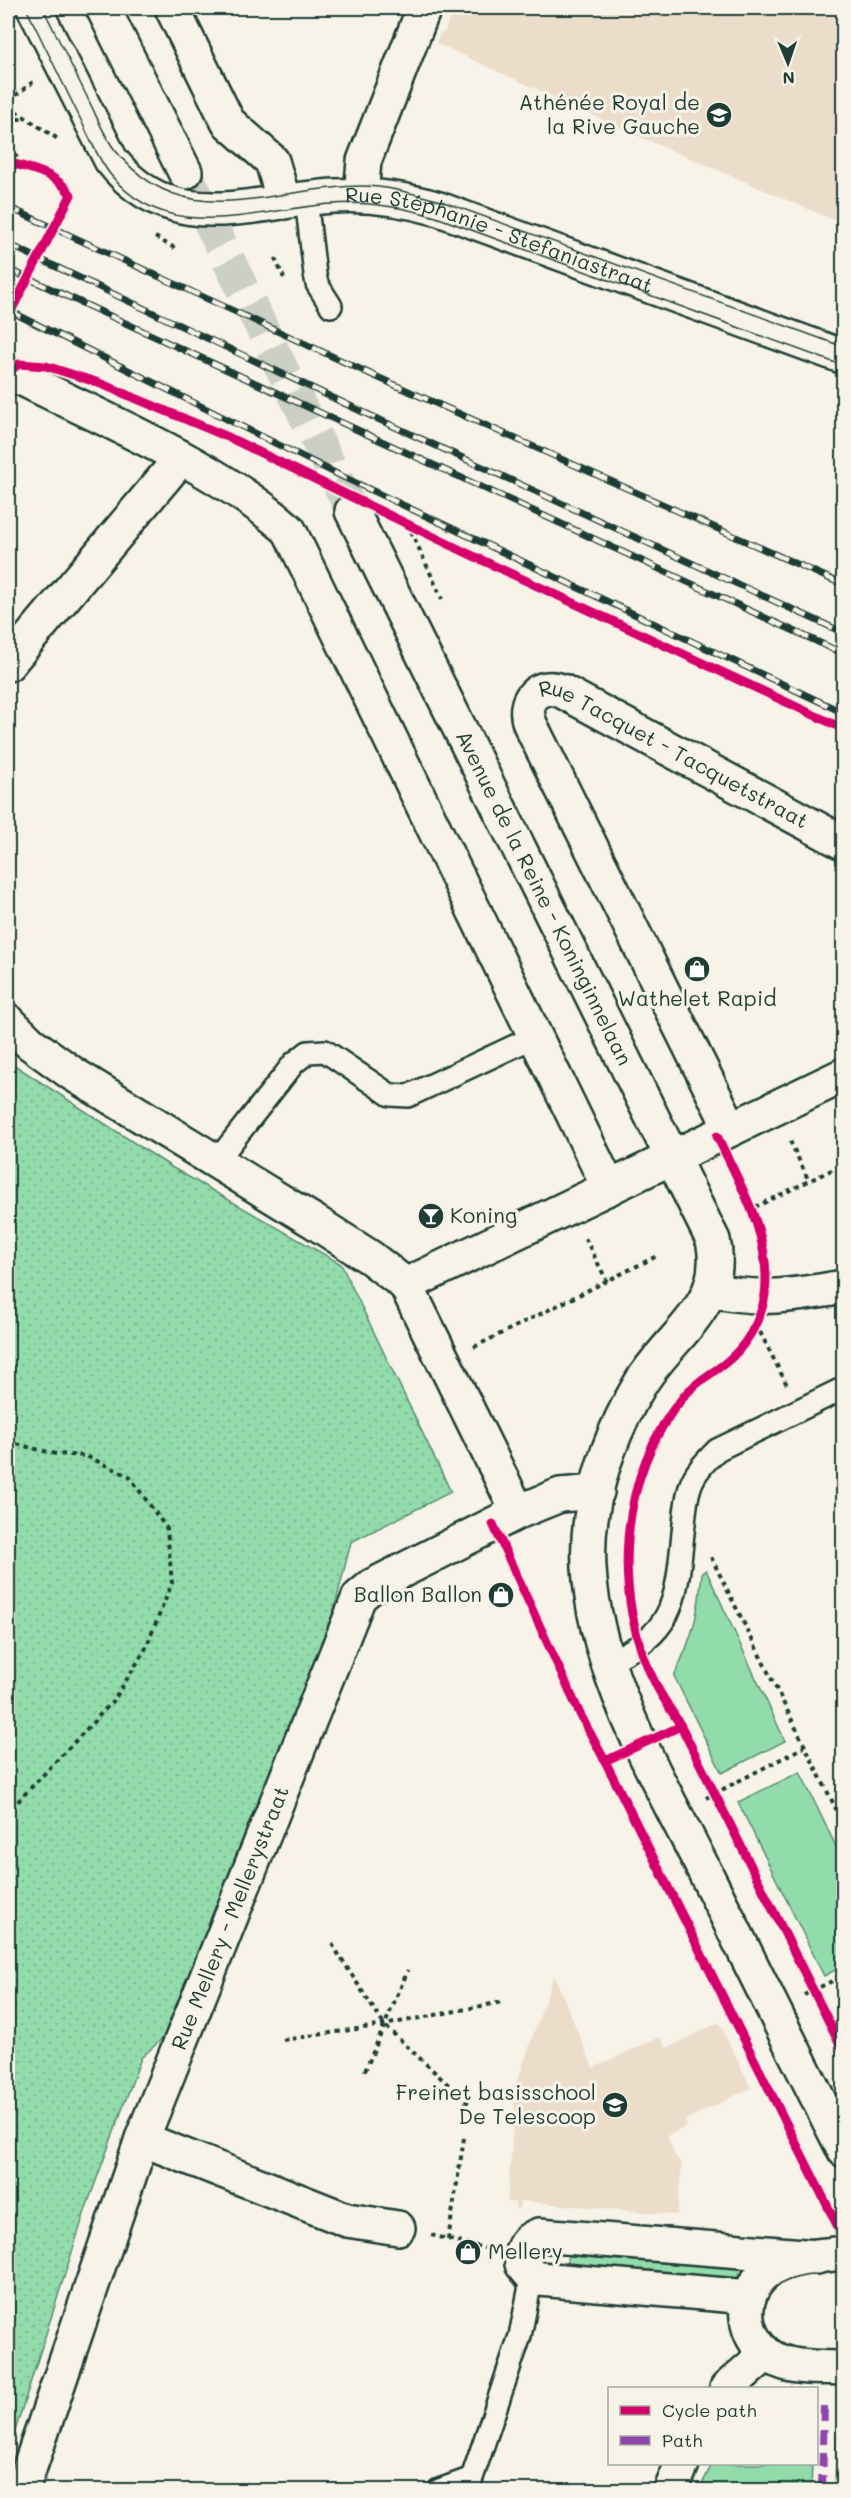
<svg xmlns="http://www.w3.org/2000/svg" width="851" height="2498" font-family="Mali,sans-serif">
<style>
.built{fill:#ecddca}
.grass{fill:#92dbab;stroke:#588c70;stroke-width:1.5}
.park{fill:url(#park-dots);stroke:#588c70;stroke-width:1.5}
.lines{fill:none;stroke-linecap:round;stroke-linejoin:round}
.secondary-tunnel{stroke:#cccfc4;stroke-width:33;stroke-dasharray:33 16;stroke-linecap:butt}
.service-casing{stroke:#1f3d34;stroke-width:26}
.minor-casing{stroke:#1f3d34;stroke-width:38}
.secondary-casing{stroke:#1f3d34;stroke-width:38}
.path{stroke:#1f3d34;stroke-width:4;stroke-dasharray:4.5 4.5;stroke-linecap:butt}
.service{stroke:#f7f3e8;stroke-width:21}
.minor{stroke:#f7f3e8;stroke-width:33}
.secondary{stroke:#f7f3e8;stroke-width:33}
.tram{stroke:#1f3d34;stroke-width:1.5}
.rail-casing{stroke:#1f3d34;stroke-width:7}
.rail{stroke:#f7f3e8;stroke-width:4.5;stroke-dasharray:14;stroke-linecap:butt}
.quiet{stroke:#8e44ad;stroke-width:8;stroke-dasharray:15 8;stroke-linecap:butt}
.cycleway-casing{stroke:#f7f3e8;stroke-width:13}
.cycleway{stroke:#d6006c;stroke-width:9}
.labels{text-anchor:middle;stroke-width:6;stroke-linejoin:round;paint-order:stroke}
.poi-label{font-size:21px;fill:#1f3d34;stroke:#f7f3e8;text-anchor:end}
.street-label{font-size:21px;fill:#1f3d34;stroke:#f7f3e8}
</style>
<defs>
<pattern id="park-dots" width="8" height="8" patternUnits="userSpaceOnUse" patternTransform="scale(1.5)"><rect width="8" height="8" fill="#92dbab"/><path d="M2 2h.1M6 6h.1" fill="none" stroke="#7dbd94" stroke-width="1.8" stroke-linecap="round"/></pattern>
</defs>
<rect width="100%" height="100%" fill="#f7f3e8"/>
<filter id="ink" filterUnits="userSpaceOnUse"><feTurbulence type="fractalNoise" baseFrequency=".0167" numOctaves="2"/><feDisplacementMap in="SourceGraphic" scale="12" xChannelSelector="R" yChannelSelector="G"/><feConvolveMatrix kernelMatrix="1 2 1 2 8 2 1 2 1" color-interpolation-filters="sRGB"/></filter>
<g filter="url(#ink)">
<!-- built -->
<g class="built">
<path d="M 454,8 L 843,8 L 843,224 L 645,139 L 436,43 L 441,32 L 444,33 Z"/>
<path d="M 554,1975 L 593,2068 L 659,2037 L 667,2048 L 719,2022 L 751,2088 L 685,2120 L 687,2126 L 667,2136 L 675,2156 L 682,2164 L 677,2215 L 520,2201 L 519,2209 L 515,2208 L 515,2202 L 507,2202 L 517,2082 Z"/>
</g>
<!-- grass -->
<g class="grass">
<path d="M 706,1570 L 785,1741 L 722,1773 L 674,1676 C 693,1636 698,1617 702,1573 Z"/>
<path d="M 800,1772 L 843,1861 L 843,1966 L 824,1976 L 738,1802 Z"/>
<path d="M 570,2251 L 739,2266 L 739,2275 L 735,2282 L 569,2267 L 567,2259 Z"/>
<path d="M 838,2406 L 843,2406 L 843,2490 L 835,2490 Z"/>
<path d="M 712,2464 L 812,2464 L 811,2490 L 699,2490 Z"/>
</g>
<!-- park -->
<path class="park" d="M 8,1061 L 173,1168 L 341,1264 L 451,1492 L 351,1542 L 334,1610 L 257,1818 L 175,2027 L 141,2058 L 86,2208 L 8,2453 Z"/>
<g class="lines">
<!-- secondary-tunnel -->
<path class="secondary-tunnel" d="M 185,172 L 352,511"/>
<defs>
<g id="service">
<path d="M 306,199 L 315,274 L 317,284 L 331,306"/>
<path d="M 216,1162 L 294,1063 L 308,1052 L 325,1051 L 390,1095 L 408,1096 L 536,1036"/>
<path d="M 606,1662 C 680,1633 676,1594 684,1524 C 685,1512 686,1499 690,1487 C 694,1473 706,1461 717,1450 L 844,1388"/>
<path d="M 439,2490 L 472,2478 L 520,2336 L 532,2276"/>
</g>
<g id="minor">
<path id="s1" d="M 34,8 L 111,160 C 172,239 253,200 335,196 C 371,194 404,199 439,209 L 844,357"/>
<path d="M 172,8 L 228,122 L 272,161 L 284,202"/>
<path d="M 361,195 L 364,161 L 424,8"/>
<path d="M 8,375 L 23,379 C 109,422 218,467 289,530 L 609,1188"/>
<path d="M 8,664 L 181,458"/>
<path d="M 8,1021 L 30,1043 L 73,1074 L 315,1222 L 371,1258 L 406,1285 L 518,1512"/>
<path id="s2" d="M 731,1129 L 530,724 C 521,700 539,682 562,691 L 842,842"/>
<path d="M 406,1285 L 844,1075"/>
<path d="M 710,1290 C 763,1301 791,1296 844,1287"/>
<path d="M 142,2139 L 347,2220 L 398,2228"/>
<path d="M 844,2253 C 821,2256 791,2256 771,2269 C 735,2292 740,2344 779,2361 C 798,2369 823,2367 844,2368"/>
<path d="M 749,2297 L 539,2279 L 532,2276 L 522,2264 C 520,2249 525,2240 539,2235 L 817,2257"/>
<path d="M 727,2388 L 766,2354"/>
<path id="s3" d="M 22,2490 L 142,2139 L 359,1597 L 372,1586 L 518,1512 L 560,1495 L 597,1492"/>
<path d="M 671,2490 L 682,2464"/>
</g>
<g id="secondary">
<path d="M 103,8 L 185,172"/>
<path id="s4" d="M 352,511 L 713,1240 C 728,1306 668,1336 639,1386 C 616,1425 598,1472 591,1518 C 573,1641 656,1773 709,1880 C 754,1970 798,2060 844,2150"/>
</g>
</defs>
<!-- service casing -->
<use href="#service" class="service-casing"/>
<!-- minor casing -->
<use href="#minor" class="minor-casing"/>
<!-- secondary casing -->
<use href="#secondary" class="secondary-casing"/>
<!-- path -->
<g class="path">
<path d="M 8,101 L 33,82"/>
<path d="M 8,106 L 58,139"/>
<path d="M 8,119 L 25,119"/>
<path d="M 8,148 L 27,168"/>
<path d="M 8,162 C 31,169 57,173 71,195 L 68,202"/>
<path d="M 155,237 L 178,250"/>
<path d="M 275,258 L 284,278"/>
<path d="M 411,531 L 442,599"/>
<path d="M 790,1141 L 809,1181"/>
<path d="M 755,1207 L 844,1164"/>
<path d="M 585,1238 L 607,1281"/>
<path d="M 760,1332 L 787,1385"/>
<path d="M 474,1347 L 659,1255"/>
<path d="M 8,1442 L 56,1454 L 86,1456 L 129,1476 L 167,1529 L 172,1583 L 145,1650 L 114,1700 L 8,1812"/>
<path d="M 711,1557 L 844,1825"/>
<path d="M 706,1798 L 804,1747"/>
<path d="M 332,1944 L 384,2025 L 469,2104 L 466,2122"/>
<path d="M 804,1995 L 844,1975"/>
<path d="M 283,2040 L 384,2025 L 502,2002"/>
<path d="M 365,2071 L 408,1970"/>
<path d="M 431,2235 L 488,2249"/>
<path d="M 448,2240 L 464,2138"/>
</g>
<!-- service -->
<use href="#service" class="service"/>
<!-- minor -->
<use href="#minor" class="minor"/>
<!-- secondary -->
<use href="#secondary" class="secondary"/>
<!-- tram -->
<g class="tram">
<path d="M 26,8 C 43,43 60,78 78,114 C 88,134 96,156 110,174 C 167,247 256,209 332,204 C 368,201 402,207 436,217 L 844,366"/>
<path d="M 43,8 C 58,39 74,70 89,101 C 97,117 104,136 115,150 C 184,237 268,187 361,186 C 388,186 415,194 441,201 L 844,347"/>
</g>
<defs>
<g id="rail">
<path d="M 8,207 L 377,377 L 844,585"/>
<path d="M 8,244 L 367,414 L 844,633"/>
<path d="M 8,269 L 844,654"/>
<path d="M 8,310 L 339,475 L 844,713"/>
</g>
</defs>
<!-- rail casing -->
<use href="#rail" class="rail-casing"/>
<!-- rail -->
<use href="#rail" class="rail"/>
<!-- quiet -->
<path class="quiet" d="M 822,2490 L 824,2404"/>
<defs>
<g id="cycleway">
<path d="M 8,162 C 31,169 57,173 71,195 L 8,317"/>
<path d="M 8,372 L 19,364 L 46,366 L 99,383 L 228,437 L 469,554 L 844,729"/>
<path d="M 717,1136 C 741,1186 772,1237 765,1295 C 761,1321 745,1348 724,1364 C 711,1374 696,1382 685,1395 C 618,1472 610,1598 657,1687 C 664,1700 673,1713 681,1726 L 844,2052"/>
<path d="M 493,1524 L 580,1714 L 605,1761 L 681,1726"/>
<path d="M 605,1761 L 844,2239"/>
</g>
</defs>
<!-- cycleway casing -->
<use href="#cycleway" class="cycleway-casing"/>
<!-- cycleway -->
<use href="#cycleway" class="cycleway"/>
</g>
</g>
<!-- icons -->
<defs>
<symbol id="school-disc" viewBox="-11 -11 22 22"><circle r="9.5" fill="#1f3d34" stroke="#f7f3e8"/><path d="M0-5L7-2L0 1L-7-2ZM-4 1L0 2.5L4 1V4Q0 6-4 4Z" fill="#fff"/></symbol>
<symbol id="shop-disc" viewBox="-11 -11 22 22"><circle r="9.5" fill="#1f3d34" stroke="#f7f3e8"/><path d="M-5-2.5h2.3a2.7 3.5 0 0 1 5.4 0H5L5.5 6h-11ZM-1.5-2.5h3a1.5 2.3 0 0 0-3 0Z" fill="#fff"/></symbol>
<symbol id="bar-disc" viewBox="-11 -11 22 22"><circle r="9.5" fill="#1f3d34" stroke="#f7f3e8"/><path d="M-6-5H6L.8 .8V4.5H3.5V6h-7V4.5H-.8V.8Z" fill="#fff"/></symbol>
</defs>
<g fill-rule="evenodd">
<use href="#school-disc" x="704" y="100" width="30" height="30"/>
<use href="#shop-disc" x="682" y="954" width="30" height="30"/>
<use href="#bar-disc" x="416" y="1201" width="30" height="30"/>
<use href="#shop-disc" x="486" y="1580" width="30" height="30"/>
<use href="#school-disc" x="600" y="2090" width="30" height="30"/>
<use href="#shop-disc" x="453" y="2237" width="30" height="30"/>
</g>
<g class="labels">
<!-- poi labels -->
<g class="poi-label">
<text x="700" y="110">Athénée Royal de<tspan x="700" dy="24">la Rive Gauche</tspan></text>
<text x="697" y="1006" text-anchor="middle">Wathelet Rapid</text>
<text x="450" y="1223" text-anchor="start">Koning</text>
<text x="482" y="1602">Ballon Ballon</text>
<text x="596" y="2100">Freinet basisschool<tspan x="596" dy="24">De Telescoop</tspan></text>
<text x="488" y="2259" text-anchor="start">Mellery</text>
</g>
<!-- street labels -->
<g class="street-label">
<text dy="7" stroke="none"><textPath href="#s1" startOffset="582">Rue Stéphanie - Stefaniastraat</textPath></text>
<text dy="7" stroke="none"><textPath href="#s2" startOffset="640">Rue Tacquet - Tacquetstraat</textPath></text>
<text dy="7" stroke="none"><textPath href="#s4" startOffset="432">Avenue de la Reine - Koninginnelaan</textPath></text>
<text dy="7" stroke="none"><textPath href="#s3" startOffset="609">Rue Mellery - Mellerystraat</textPath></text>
</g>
</g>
<!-- margin -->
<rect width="851" height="2498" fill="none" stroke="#f7f3e8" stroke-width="30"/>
<rect x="15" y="15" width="821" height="2468" fill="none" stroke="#1f3d34" stroke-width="2" filter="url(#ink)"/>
<!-- legend -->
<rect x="608" y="2387" width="210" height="78" fill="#f7f3e8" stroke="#a1aaa0" stroke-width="1.5"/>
<rect x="620" y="2406" width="30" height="9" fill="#d6006c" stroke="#a1aaa0" stroke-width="1.5"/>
<text x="662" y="2417" font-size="18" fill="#1f3d34">Cycle path</text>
<rect x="620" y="2436" width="30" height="9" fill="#8e44ad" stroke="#a1aaa0" stroke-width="1.5"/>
<text x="662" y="2447" font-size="18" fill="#1f3d34">Path</text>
<!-- north arrow -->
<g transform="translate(788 63) rotate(178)" stroke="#f7f3e8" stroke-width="4.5" paint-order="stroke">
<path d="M0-4.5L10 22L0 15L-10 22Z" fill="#1f3d34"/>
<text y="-9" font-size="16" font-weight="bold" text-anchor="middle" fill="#1f3d34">N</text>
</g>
</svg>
